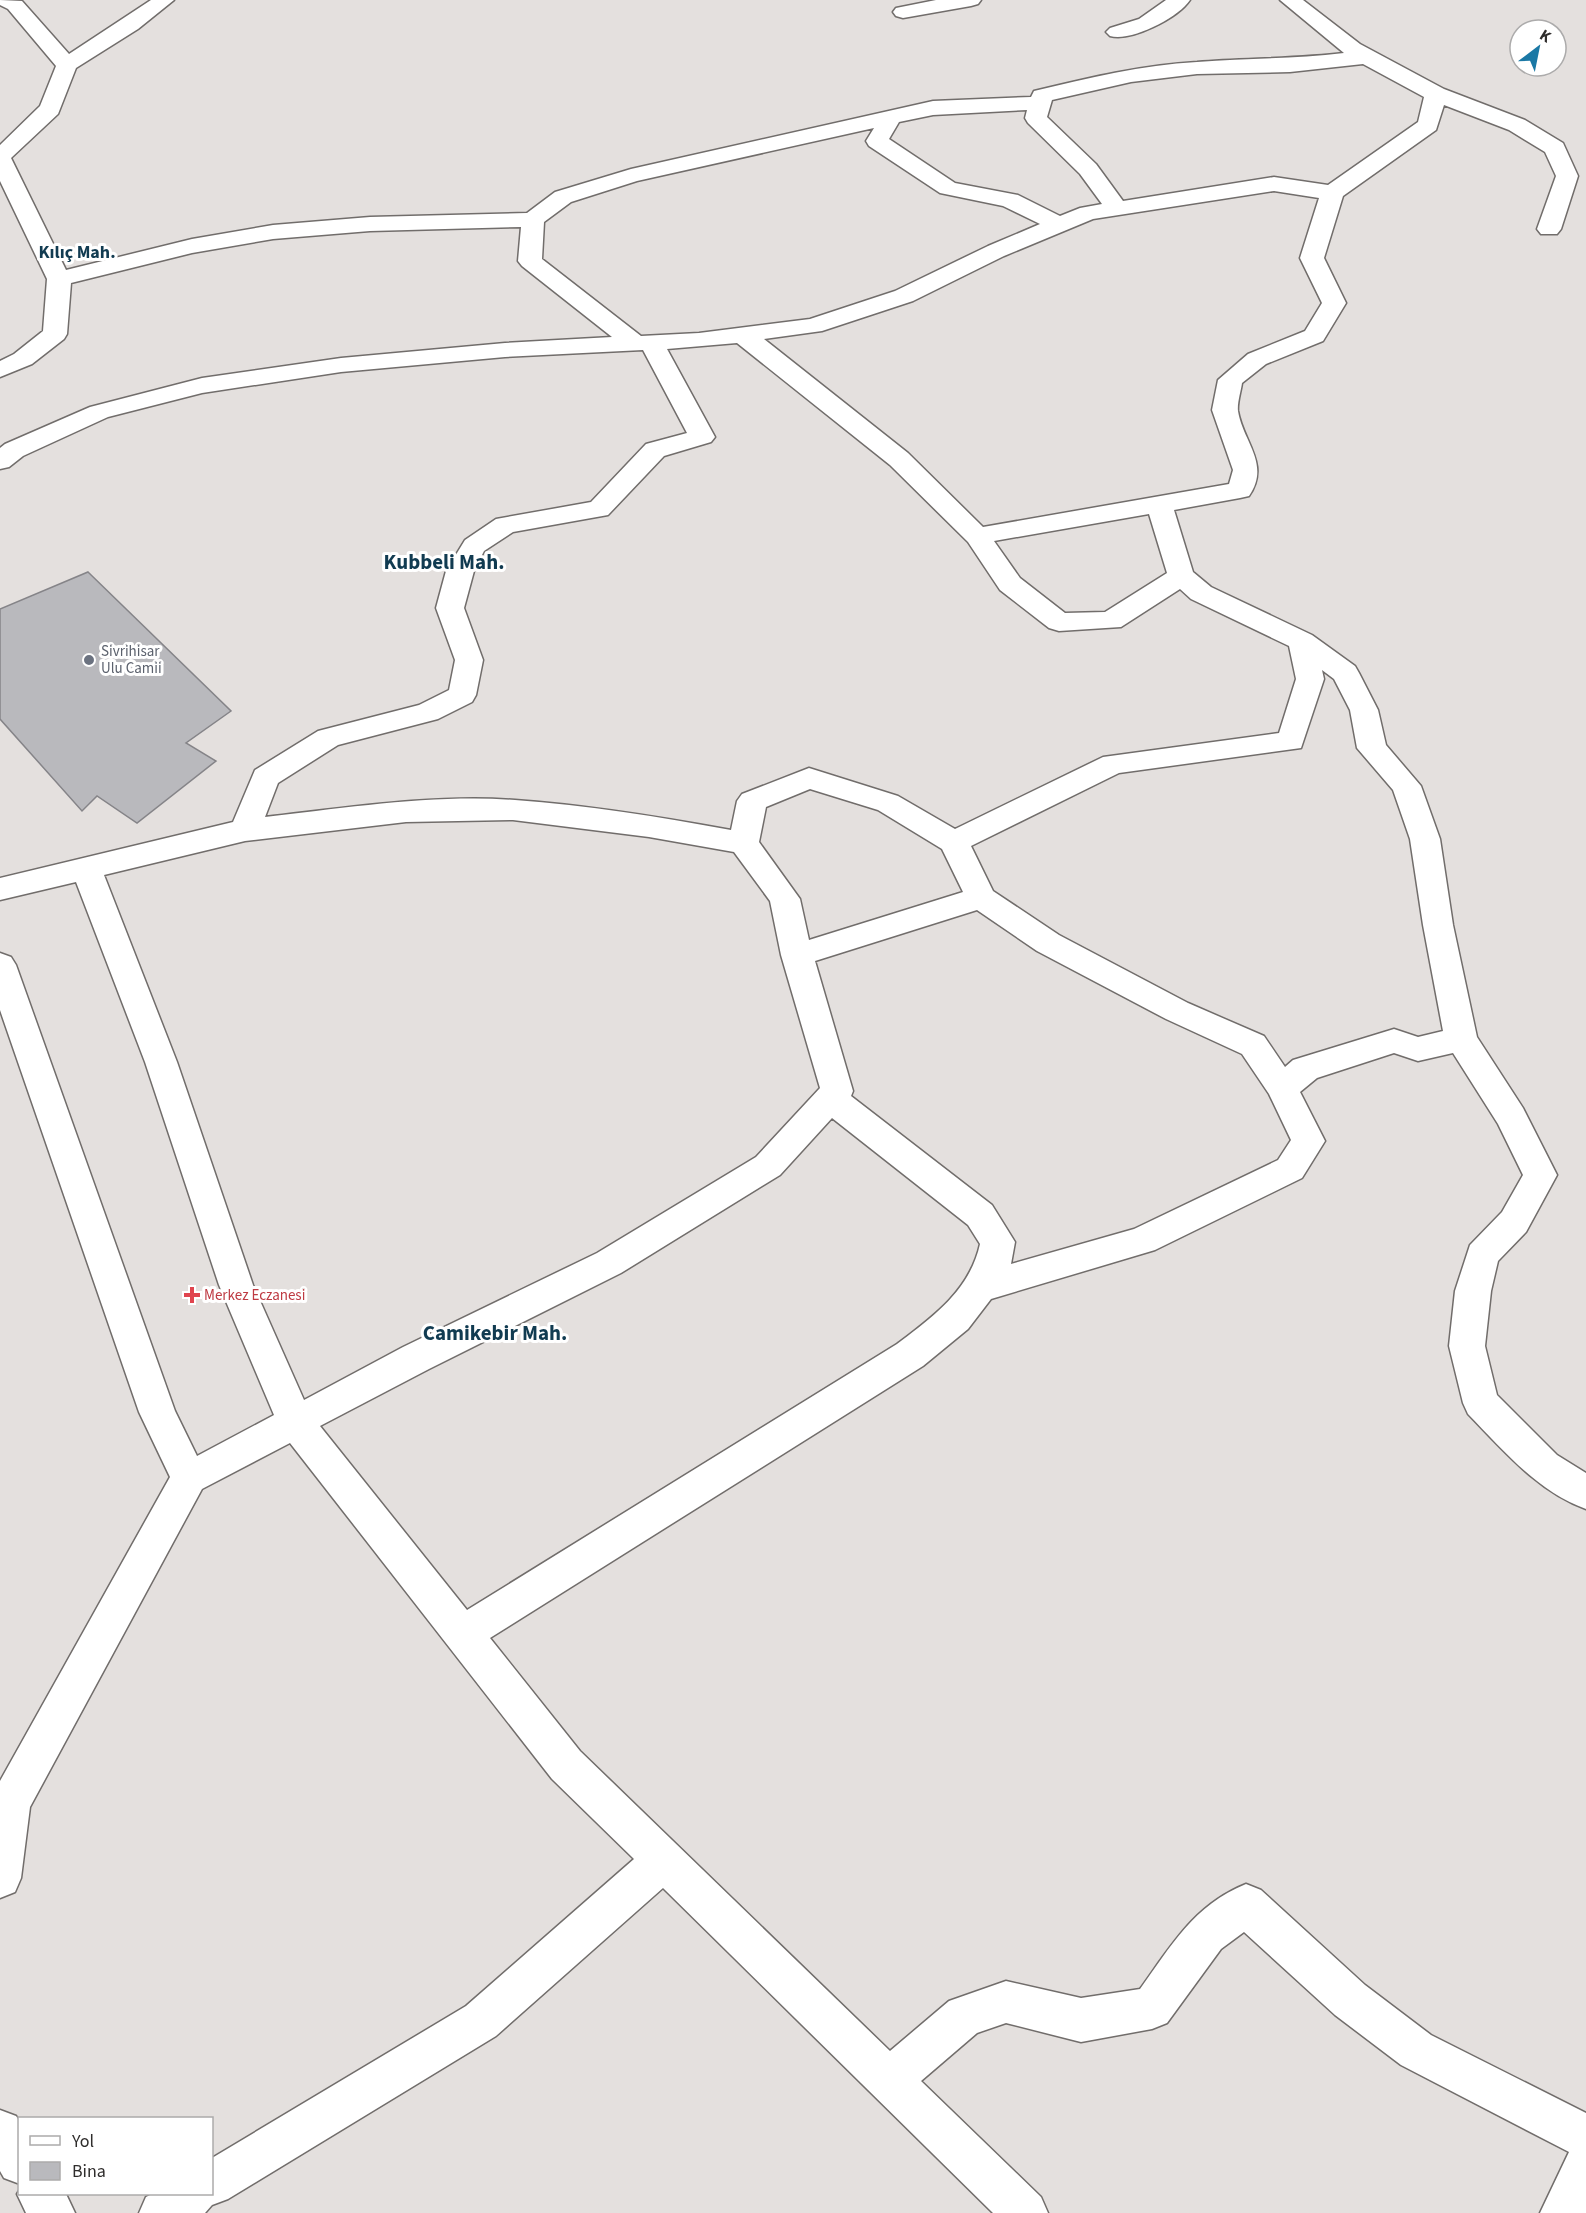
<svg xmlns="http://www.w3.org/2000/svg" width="1586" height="2213" font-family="'Source Sans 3',sans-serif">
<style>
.building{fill:#b9b9bd;stroke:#858488;stroke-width:1.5}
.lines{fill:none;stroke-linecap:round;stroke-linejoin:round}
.minor-casing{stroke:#716d6b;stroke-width:3}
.minor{fill:#fff;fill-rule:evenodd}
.worship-dot{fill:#6b7280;stroke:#fff;stroke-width:2}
.health-dot{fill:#e0444e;stroke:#fff;stroke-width:2}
.labels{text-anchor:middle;stroke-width:6;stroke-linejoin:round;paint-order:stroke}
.worship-label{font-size:15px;fill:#5b616d;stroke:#fff;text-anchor:start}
.health-label{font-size:15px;fill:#be3a42;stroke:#fff;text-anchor:start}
.far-district-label{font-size:18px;font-weight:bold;fill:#113b51;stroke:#fff}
.district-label{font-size:21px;font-weight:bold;fill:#113b51;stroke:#fff}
</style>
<rect width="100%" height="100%" fill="#e4e0de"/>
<!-- building -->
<path class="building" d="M 88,572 L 231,711 L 186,743 L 216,761 L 137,823 L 97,796 L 82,811 L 0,719 L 0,609 Z"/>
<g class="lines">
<defs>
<g id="minor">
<path d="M 0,0 L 22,1 L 69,54 L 151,0 L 174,0 L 138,29 L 76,68 L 58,114 L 11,158 L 66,270 L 192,239 L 273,225 L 370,217 L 527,213 L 555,192 L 631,169 L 933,101 L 1031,97 L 1034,91 C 1088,78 1142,65 1197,62 C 1247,58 1294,59 1344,53 L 1280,0 L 1303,0 L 1360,44 L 1444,89 L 1525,120 L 1563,143 L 1578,176 L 1561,229 L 1557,234 L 1541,234 L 1537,229 L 1556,176 L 1545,152 L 1509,130 L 1444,105 L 1436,130 L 1343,196 L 1324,258 L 1346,303 L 1323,341 L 1266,364 L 1242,383 C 1241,391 1237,403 1238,411 C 1243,442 1271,464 1249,496 L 1240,498 L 1174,510 L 1193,572 L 1211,587 L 1312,635 L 1355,666 L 1359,673 L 1378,710 L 1386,745 L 1421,786 L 1440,839 L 1453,925 L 1477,1037 L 1523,1108 L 1557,1175 L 1526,1232 L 1498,1261 L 1491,1291 L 1485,1346 L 1497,1395 L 1557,1455 L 1586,1473 L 1586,1509 C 1538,1492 1503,1450 1468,1414 L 1463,1403 L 1449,1346 L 1455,1291 L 1470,1245 L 1502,1212 L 1523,1175 L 1498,1124 L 1453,1053 L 1418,1061 L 1394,1053 L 1317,1078 L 1300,1092 L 1325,1141 L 1302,1178 L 1155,1250 L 991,1299 L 968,1329 L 923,1366 L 490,1638 L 580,1751 L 890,2051 L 949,2001 L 1006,1981 L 1081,1998 L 1140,1989 C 1171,1946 1194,1905 1246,1884 L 1261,1890 L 1365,1985 L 1431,2035 L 1586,2113 L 1586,2213 L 1540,2213 L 1569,2152 L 1401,2065 L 1335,2015 L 1244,1932 L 1221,1949 L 1167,2023 L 1152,2029 L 1081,2042 L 1006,2023 L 977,2033 L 921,2081 L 1041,2197 L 1048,2213 L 993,2213 L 663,1888 L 496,2036 L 228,2199 L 212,2205 L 205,2213 L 139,2213 L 146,2197 L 152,2194 L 212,2194 L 212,2158 L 466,2006 L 634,1859 L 552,1779 L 290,1443 L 202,1489 L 30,1807 L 21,1878 L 15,1892 L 0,1898 L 0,1781 L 170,1477 L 139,1412 L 0,1010 L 0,953 L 11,957 L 16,965 L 175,1411 L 197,1456 L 274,1415 L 219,1285 L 145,1062 L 76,882 L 0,900 L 0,878 L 233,822 L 255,770 L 318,731 L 419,705 L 449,690 L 455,660 L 436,608 L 446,571 L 465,540 L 496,519 L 591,502 L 646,444 L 687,433 L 643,350 L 505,357 L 341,372 L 202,393 L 108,417 L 23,456 L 9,467 L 0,469 L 0,448 L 5,444 L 90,407 L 202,378 L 341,358 L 505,343 L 612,337 L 522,266 L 518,261 L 521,227 L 370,231 L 273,239 L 192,253 L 71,283 L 67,334 L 64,339 L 32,364 L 0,377 L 0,361 L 14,354 L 43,331 L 47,279 L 0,181 L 0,145 L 40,106 L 56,66 L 8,9 L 0,5 ZM 1363,64 L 1424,97 L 1418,122 L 1328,185 L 1274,177 L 1123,201 L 1096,164 L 1047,117 L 1052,100 L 1131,82 L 1197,74 L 1290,72 ZM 1027,110 L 1025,118 L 1028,123 L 1080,174 L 1102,204 L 1080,208 L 1060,216 L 1018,195 L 955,183 L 889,139 L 899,122 L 933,115 ZM 874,128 L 866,141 L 869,146 L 940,193 L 1003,206 L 1040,224 L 988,246 L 895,291 L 810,319 L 699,333 L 641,336 L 542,259 L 544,222 L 571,202 L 637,181 ZM 1274,191 L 1319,198 L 1300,258 L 1322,303 L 1305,331 L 1248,354 L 1218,380 L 1212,410 L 1233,470 L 1229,484 L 983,527 L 908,453 L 764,339 L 822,331 L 913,301 L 1004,256 L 1093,219 ZM 737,343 L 890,465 L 968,542 L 1000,590 L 1049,628 L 1059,631 L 1121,627 L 1180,589 L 1191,599 L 1289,646 L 1296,679 L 1279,733 L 1103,757 L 955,829 L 898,796 L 809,768 L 742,794 L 737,801 L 731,830 C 660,817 587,805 515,800 C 434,794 345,808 265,817 L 278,783 L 338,745 L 438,719 L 472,702 L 476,695 L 483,660 L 464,608 L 474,571 L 484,551 L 513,532 L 608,515 L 664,456 L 711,442 L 715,437 L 667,349 ZM 1149,514 L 1167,573 L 1105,612 L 1065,613 L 1020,578 L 994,541 ZM 1322,670 L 1334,679 L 1350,710 L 1357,748 L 1393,790 L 1410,839 L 1423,925 L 1443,1031 L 1418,1037 L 1394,1029 L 1293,1060 L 1285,1067 L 1264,1036 L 1188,1003 L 1059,935 L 993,891 L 971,846 L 1119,773 L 1301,748 L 1324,679 ZM 810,789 L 878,810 L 942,849 L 963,892 L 809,940 L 800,899 L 759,842 L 766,807 ZM 513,820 L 649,837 L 734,852 L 770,901 L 781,955 L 820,1088 L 756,1157 L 597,1253 L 403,1347 L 304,1400 L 253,1285 L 177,1062 L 104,875 L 245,841 L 406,822 ZM 977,910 L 1037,951 L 1166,1019 L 1242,1054 L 1269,1094 L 1291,1140 L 1278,1160 L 1134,1229 L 1011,1264 L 1015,1242 L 992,1205 L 851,1096 L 853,1091 L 815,961 ZM 832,1118 L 968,1225 L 980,1244 C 970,1290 933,1317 897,1344 L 467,1610 L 320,1426 L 429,1369 L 621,1273 L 780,1175 Z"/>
<path d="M 936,0 L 981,0 L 978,4 L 971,6 L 903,18 L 896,16 L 893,12 L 896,8 Z"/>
<path d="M 1166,0 L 1190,0 C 1178,18 1131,42 1110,36 L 1106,32 L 1110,28 L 1139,19 Z"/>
<path d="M 0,2110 L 16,2116 L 20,2122 L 20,2184 L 4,2178 L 0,2171 Z"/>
<path d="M 20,2189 L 20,2194 L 66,2194 L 75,2213 L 26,2213 L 17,2194 Z"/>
</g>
</defs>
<!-- minor casing -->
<use href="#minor" class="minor-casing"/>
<!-- minor -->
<use href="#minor" class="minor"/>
</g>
<!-- markers -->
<circle class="worship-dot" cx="89" cy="660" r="6"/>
<path class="health-dot" d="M189 1286h6v6h6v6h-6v6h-6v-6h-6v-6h6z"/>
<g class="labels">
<!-- worship labels -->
<g class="worship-label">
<text x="101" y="656">Sivrihisar<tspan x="101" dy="17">Ulu Camii</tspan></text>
</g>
<!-- health labels -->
<g class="health-label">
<text x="204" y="1300">Merkez Eczanesi</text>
</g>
<!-- far-district labels -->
<g class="far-district-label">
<text x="77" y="258">Kılıç Mah.</text>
</g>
<!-- district labels -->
<g class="district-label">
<text x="444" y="569">Kubbeli Mah.</text>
<text x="495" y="1340">Camikebir Mah.</text>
</g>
</g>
<!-- legend -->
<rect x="18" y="2117" width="195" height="78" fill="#ffffff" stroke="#acabab" stroke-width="1.5"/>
<rect x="30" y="2136" width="30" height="9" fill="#ffffff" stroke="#acabab" stroke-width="1.5"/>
<text x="72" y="2147" font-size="18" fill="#2f2d2c">Yol</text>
<rect x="30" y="2162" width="30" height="18" fill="#b9b9bd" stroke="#acabab" stroke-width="1.5"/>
<text x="72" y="2177" font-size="18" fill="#2f2d2c">Bina</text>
<!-- north arrow -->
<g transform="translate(1538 48) rotate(32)"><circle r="28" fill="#ffffff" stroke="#acabab" stroke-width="1.5"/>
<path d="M0-4.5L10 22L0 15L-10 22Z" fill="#1a78a5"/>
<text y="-9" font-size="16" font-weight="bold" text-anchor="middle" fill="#2f2d2c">K</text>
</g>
</svg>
